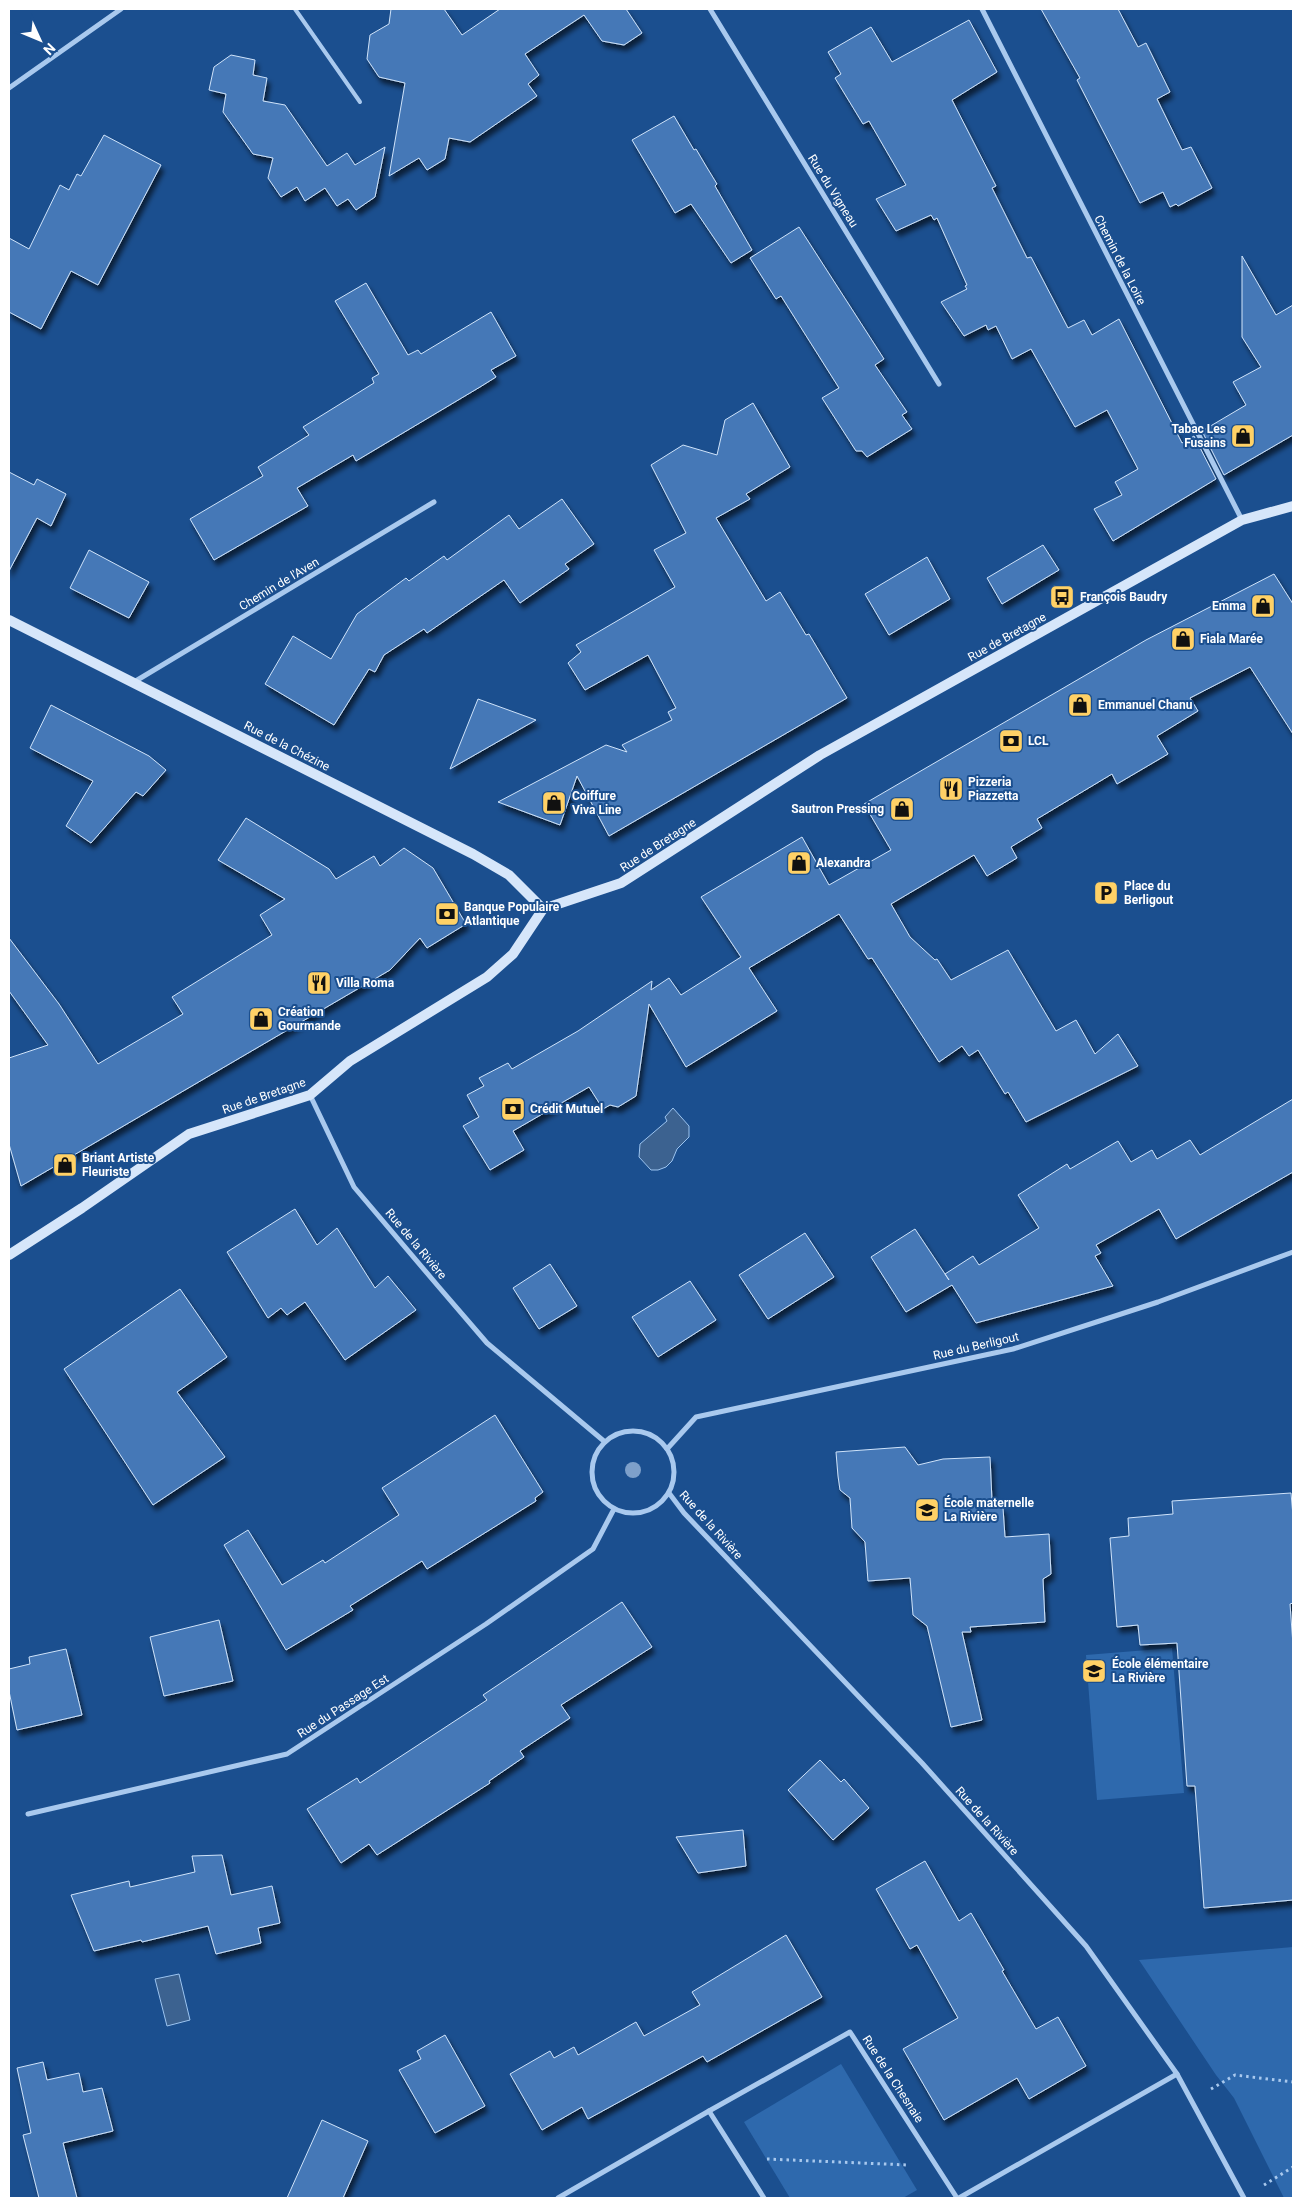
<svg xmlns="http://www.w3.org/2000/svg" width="1302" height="2207" font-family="Roboto,sans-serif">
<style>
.green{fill:#2e69ad}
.water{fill:#3c6290;stroke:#9cc4f0}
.building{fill:#4478b7;stroke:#cfe3fa;filter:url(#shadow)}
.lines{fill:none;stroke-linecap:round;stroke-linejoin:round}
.path{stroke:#a9c9ee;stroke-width:3;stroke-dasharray:2.5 4;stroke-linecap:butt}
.lane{stroke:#a9c9ee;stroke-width:4}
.street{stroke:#a9c9ee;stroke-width:5}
.secondary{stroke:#d6e6fa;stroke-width:10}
.tree{fill:#7ea0ca}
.labels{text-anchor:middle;stroke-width:4;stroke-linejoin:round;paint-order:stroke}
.street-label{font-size:12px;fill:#fff;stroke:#1b4f8f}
.poi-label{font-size:12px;font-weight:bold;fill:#fff;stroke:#1b4f8f;text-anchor:start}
</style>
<defs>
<filter id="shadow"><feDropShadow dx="3" dy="5.5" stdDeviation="2.5" flood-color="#0009"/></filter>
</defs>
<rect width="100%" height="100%" fill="#1b4f8f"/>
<!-- green -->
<g class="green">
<path d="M 1172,1648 L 1184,1793 L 1097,1800 L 1086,1655 Z"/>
<path d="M 1293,1947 L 1293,2198 L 1284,2198 L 1234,2098 L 1216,2075 L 1139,1960 Z"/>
<path d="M 841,2064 L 917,2190 L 903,2198 L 790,2198 L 744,2122 Z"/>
</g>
<!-- water -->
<g class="water">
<path d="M 673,1108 L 689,1126 L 689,1137 L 677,1149 L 672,1161 L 666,1167 L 658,1170 L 651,1170 L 639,1157 L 640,1144 L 667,1121 L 665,1117 Z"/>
<path d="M 179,1974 L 190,2020 L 167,2026 L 155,1979 Z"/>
</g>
<!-- building -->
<g class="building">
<path d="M 391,9 L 444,9 L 462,35 L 500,9 L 626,9 L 642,33 L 624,45 L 602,41 L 584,15 L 525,54 L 539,75 L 528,84 L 537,96 L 470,142 L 449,138 L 445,159 L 427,170 L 419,158 L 389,176 L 405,83 L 379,77 L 367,59 L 370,35 L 389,24 Z"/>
<path d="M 1041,9 L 1118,9 L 1138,47 L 1146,43 L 1170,92 L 1157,99 L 1182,150 L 1191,147 L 1212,188 L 1178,206 L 1176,204 L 1170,207 L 1163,192 L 1140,203 L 1077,80 L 1080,78 Z"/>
<path d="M 969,20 L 997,72 L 952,100 L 996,186 L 992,188 L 1027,258 L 1031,257 L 1068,328 L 1084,320 L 1092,335 L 1119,319 L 1182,443 L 1194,436 L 1216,479 L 1113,541 L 1094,509 L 1122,495 L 1115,482 L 1138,469 L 1107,410 L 1075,427 L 1031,349 L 1012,359 L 996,326 L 988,330 L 986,325 L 964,336 L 941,302 L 967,289 L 965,286 L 967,285 L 937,218 L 934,220 L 931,215 L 896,231 L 876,199 L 906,185 L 869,121 L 863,124 L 835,78 L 841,74 L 828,52 L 871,27 L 892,62 Z"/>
<path d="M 231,55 L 255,60 L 253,75 L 267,78 L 263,101 L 285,105 L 327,166 L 347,153 L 355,165 L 385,147 L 375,197 L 356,210 L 348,199 L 337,206 L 325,188 L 305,201 L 297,187 L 281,197 L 268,178 L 273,158 L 253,154 L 223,112 L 226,94 L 209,90 L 214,67 Z"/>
<path d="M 674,116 L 694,150 L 696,149 L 706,166 L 717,184 L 715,186 L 752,250 L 731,263 L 691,204 L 675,213 L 632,140 Z"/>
<path d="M 104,135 L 161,165 L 98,285 L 71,271 L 41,329 L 9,312 L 9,238 L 29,249 L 60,185 L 69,190 L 77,174 L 81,176 Z"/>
<path d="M 799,227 L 884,359 L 875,365 L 907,412 L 902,415 L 912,429 L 867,457 L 862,451 L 856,451 L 822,398 L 839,388 L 781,296 L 776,299 L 750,258 Z"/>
<path d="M 1242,256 L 1276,315 L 1293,305 L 1293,435 L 1224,475 L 1202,431 L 1246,405 L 1233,382 L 1261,367 L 1242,337 Z"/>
<path d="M 366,283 L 408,355 L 418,350 L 421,354 L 491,312 L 516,356 L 491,370 L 496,377 L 480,387 L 356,461 L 353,455 L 297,488 L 308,506 L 214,560 L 190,519 L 263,476 L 258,467 L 309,435 L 303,427 L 374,383 L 372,378 L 379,374 L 335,301 Z"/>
<path d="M 753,403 L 790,467 L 746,494 L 750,499 L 716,518 L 766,601 L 780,592 L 806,635 L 809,634 L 847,698 L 609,836 L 577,776 L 560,825 L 498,802 L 606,745 L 627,752 L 622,745 L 672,720 L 668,712 L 676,708 L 648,655 L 585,690 L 568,663 L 581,652 L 576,645 L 675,587 L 654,550 L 686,533 L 651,465 L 683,445 L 717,455 L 725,420 Z"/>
<path d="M 9,472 L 34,485 L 37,479 L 66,494 L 51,526 L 37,518 L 9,571 Z"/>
<path d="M 562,499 L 594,544 L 565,564 L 569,569 L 520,603 L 504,580 L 427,633 L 424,629 L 384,655 L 375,672 L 369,669 L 334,725 L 265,684 L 293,636 L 331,659 L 357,614 L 406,578 L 409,581 L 444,556 L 447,560 L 509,515 L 519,529 Z"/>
<path d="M 1043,545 L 1059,570 L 1002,604 L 987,578 Z"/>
<path d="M 89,550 L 149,582 L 129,618 L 70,588 Z"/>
<path d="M 927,557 L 950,599 L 889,635 L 865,594 Z"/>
<path d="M 1274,574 L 1293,604 L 1293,734 L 1250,667 L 1190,698 L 1198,711 L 1157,736 L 1168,754 L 1117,784 L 1112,774 L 1037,819 L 1042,828 L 1011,847 L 1017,858 L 987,876 L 974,855 L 891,904 L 910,937 L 935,960 L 937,959 L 951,980 L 1008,950 L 1056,1031 L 1076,1020 L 1095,1054 L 1118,1034 L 1138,1066 L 1026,1122 L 1008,1092 L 1005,1094 L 978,1050 L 969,1056 L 962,1046 L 939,1062 L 872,958 L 868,959 L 839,914 L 749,968 L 777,1011 L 686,1067 L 649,1004 L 636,1096 L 618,1107 L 610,1105 L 603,1109 L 589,1087 L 513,1131 L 524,1150 L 490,1170 L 463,1126 L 479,1117 L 467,1095 L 484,1086 L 479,1078 L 508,1063 L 512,1069 L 578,1031 L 652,981 L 651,990 L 669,978 L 681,995 L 741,957 L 701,897 L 802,837 L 829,885 L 891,850 L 864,804 L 1146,640 Z"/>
<path d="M 478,699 L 536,720 L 450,769 Z"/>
<path d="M 51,705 L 149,756 L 166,770 L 143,796 L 136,792 L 91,843 L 66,826 L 93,781 L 30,748 Z"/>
<path d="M 246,818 L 329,869 L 336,879 L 374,856 L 380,866 L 404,848 L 433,868 L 466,924 L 427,948 L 420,938 L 390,970 L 21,1186 L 9,1144 L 9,1058 L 48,1045 L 9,991 L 9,938 L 59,1004 L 98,1064 L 183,1014 L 172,997 L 272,935 L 260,915 L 285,899 L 218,860 Z"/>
<path d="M 1293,1099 L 1293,1172 L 1176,1239 L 1159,1209 L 1096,1245 L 1101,1253 L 1095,1256 L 1113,1286 L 976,1323 L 952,1285 L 906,1312 L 871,1257 L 915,1229 L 949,1280 L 945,1274 L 973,1256 L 979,1265 L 1039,1228 L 1018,1195 L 1067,1164 L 1070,1169 L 1118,1141 L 1131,1162 L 1152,1150 L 1157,1159 L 1190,1140 L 1200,1155 Z"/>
<path d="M 295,1209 L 317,1245 L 337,1228 L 375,1288 L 388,1276 L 416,1310 L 345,1360 L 305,1302 L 287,1315 L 281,1308 L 268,1318 L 227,1252 Z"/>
<path d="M 805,1233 L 834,1277 L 768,1319 L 739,1275 Z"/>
<path d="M 550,1264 L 577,1306 L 539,1329 L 513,1288 Z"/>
<path d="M 690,1281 L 716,1320 L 658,1357 L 632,1317 Z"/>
<path d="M 180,1289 L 227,1357 L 177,1392 L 225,1457 L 153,1505 L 64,1369 Z"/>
<path d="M 495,1415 L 543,1492 L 535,1498 L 536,1501 L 427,1569 L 422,1561 L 350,1606 L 353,1610 L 286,1650 L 224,1545 L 248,1530 L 282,1585 L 323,1560 L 325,1563 L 399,1515 L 382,1488 Z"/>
<path d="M 905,1447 L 918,1465 L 943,1459 L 990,1457 L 992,1501 L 1003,1508 L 1005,1537 L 1049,1534 L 1051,1574 L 1043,1579 L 1045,1622 L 970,1627 L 971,1632 L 962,1632 L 982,1720 L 951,1727 L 927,1626 L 913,1615 L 910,1578 L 868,1581 L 865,1542 L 852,1528 L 850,1498 L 840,1490 L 838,1476 L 836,1452 Z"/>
<path d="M 1291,1493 L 1293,1516 L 1293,1603 L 1290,1604 L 1293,1645 L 1293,1900 L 1204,1908 L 1195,1786 L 1187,1786 L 1177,1643 L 1140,1645 L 1138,1625 L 1117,1627 L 1110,1538 L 1129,1536 L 1128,1518 L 1173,1514 L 1172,1501 Z"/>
<path d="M 622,1602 L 652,1647 L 561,1705 L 570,1718 L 520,1751 L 524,1757 L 489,1781 L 490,1783 L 377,1855 L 369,1844 L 341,1863 L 307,1809 L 357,1778 L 360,1783 L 487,1700 L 483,1695 Z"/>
<path d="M 219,1620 L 233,1681 L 164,1696 L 150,1637 Z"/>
<path d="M 66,1649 L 82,1715 L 17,1730 L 9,1691 L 9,1669 L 30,1664 L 29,1657 Z"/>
<path d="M 820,1760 L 841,1782 L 844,1779 L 869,1808 L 833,1840 L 788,1790 Z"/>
<path d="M 743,1830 L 746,1866 L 698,1873 L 676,1837 Z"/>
<path d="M 222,1855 L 231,1895 L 272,1886 L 280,1923 L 258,1928 L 261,1943 L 216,1954 L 208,1926 L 142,1942 L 141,1940 L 94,1951 L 71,1895 L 129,1881 L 130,1887 L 195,1872 L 192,1856 Z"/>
<path d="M 925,1861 L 959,1921 L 971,1913 L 1004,1970 L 1002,1971 L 1036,2029 L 1058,2017 L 1086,2066 L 1029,2099 L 1017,2078 L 944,2120 L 903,2049 L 958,2018 L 917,1945 L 910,1949 L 876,1889 Z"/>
<path d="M 786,1935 L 822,1997 L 707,2062 L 703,2056 L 588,2119 L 582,2107 L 542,2130 L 510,2074 L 550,2051 L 554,2058 L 574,2047 L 578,2055 L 636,2022 L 644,2036 L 700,2005 L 692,1992 Z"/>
<path d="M 445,2035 L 485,2106 L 435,2133 L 399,2070 L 421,2059 L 417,2051 Z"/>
<path d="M 43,2062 L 47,2080 L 79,2073 L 83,2092 L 102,2088 L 113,2131 L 63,2143 L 77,2198 L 39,2198 L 23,2135 L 31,2133 L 17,2068 Z"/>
<path d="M 322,2120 L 368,2141 L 343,2198 L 287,2198 Z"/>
</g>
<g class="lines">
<!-- path -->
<g class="path">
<path d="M 1211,2089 L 1235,2075 L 1293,2082"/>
<path d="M 767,2159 L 908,2165"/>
<path d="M 1264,2185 L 1293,2167"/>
</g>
<!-- lane -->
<path class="lane" d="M 295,9 L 360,102"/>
<!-- street -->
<g class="street">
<path d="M 710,9 L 939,384"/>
<path d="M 982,9 L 1242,520"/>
<path d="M 9,88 L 121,9"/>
<path d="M 134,682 L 434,502"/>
<path d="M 310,1095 L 354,1187 L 438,1286 L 487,1343 L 605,1442"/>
<circle cx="633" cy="1472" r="41"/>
<path d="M 667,1449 L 696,1417 L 1013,1349 L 1158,1302 L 1293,1252"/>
<path d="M 669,1493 L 684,1513 L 922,1763 L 1086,1946 L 1177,2074 L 1244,2198"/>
<path d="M 28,1814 L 287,1754 L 486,1624 L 593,1549 L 614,1509"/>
<path d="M 709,2111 L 850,2032 L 957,2198"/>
<path d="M 558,2198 L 709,2111 L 764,2198"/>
<path d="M 959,2198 L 1177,2074"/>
</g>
<!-- secondary -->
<g class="secondary">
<path d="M 9,620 L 473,854 L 509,875 L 543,909"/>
<path d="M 9,1255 L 82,1208 L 189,1134 L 310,1095 L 350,1061 L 487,977 L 513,954 L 543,909 L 621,883 L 820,755 L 1242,520 L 1293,506"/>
</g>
</g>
<!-- trees -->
<circle class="tree" cx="633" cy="1470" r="8"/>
<!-- icons -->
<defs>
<symbol id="shop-square" viewBox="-11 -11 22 22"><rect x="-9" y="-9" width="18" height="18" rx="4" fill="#ffd166" stroke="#1b4f8f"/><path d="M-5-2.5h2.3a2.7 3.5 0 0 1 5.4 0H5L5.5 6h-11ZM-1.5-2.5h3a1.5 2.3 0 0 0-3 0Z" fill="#111"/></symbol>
<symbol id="bus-square" viewBox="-11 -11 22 22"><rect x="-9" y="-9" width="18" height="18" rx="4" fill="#ffd166" stroke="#1b4f8f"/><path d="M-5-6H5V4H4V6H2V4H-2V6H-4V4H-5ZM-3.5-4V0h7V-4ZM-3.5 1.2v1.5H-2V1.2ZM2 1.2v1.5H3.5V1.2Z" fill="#111"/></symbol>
<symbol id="bank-square" viewBox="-11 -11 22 22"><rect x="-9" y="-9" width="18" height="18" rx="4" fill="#ffd166" stroke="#1b4f8f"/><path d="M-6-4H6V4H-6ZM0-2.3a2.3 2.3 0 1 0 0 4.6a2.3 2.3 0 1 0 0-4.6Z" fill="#111"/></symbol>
<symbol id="restaurant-square" viewBox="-11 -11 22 22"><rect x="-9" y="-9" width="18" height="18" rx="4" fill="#ffd166" stroke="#1b4f8f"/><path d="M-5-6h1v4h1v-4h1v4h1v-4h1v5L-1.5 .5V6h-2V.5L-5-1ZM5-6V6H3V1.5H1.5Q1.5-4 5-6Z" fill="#111"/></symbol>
<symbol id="parking-square" viewBox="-11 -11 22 22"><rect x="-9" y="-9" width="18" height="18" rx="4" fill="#ffd166" stroke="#1b4f8f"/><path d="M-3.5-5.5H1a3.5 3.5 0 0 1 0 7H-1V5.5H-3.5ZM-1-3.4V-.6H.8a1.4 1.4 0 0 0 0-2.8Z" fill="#111"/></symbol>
<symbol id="school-square" viewBox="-11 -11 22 22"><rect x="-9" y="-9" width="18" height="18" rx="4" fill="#ffd166" stroke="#1b4f8f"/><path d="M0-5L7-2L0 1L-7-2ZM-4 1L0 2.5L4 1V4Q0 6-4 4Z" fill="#111"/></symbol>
</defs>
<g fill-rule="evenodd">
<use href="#shop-square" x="1229" y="422" width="28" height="28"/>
<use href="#bus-square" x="1048" y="583" width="28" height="28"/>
<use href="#shop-square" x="1249" y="592" width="28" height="28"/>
<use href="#shop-square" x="1169" y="625" width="28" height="28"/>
<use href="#shop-square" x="1066" y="691" width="28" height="28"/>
<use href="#bank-square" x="997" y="727" width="28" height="28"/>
<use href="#restaurant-square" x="937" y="775" width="28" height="28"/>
<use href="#shop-square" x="540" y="789" width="28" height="28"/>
<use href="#shop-square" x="888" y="795" width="28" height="28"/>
<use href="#shop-square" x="785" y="849" width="28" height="28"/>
<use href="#parking-square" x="1092" y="879" width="28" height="28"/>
<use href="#bank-square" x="433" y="900" width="28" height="28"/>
<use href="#restaurant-square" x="305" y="969" width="28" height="28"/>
<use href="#shop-square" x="247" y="1005" width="28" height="28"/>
<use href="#bank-square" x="499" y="1095" width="28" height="28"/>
<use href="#shop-square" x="51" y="1151" width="28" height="28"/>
<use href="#school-square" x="913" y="1496" width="28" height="28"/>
<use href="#school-square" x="1080" y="1657" width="28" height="28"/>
</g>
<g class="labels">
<!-- street labels -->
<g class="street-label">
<text transform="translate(833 191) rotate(58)" y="4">Rue du Vigneau</text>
<text transform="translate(1120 260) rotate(63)" y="4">Chemin de la Loire</text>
<text transform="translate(279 584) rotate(-31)" y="4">Chemin de l'Aven</text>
<text transform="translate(1007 637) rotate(-29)" y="4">Rue de Bretagne</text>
<text transform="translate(287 746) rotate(27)" y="4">Rue de la Chézine</text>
<text transform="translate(658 845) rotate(-33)" y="4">Rue de Bretagne</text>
<text transform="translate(264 1096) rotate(-19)" y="4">Rue de Bretagne</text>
<text transform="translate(416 1244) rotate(50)" y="4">Rue de la Rivière</text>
<text transform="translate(976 1346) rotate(-13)" y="4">Rue du Berligout</text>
<text transform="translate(711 1525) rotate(48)" y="4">Rue de la Rivière</text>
<text transform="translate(343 1706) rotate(-33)" y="4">Rue du Passage Est</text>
<text transform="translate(987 1821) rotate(48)" y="4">Rue de la Rivière</text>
<text transform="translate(893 2079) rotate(57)" y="4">Rue de la Chesnaie</text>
</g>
<!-- poi labels -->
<g class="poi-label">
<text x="1226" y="433" text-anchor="end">Tabac Les<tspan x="1226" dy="14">Fusains</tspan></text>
<text x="1080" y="601">François Baudry</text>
<text x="1246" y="610" text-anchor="end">Emma</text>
<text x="1200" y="643">Fiala Marée</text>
<text x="1098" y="709">Emmanuel Chanu</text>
<text x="1028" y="745">LCL</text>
<text x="968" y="786">Pizzeria<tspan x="968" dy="14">Piazzetta</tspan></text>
<text x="572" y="800">Coiffure<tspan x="572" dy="14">Viva Line</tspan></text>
<text x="884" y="813" text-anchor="end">Sautron Pressing</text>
<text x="816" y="867">Alexandra</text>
<text x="1124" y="890">Place du<tspan x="1124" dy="14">Berligout</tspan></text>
<text x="464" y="911">Banque Populaire<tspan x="464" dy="14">Atlantique</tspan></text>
<text x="336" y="987">Villa Roma</text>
<text x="278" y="1016">Création<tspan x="278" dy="14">Gourmande</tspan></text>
<text x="530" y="1113">Crédit Mutuel</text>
<text x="82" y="1162">Briant Artiste<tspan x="82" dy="14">Fleuriste</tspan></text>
<text x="944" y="1507">École maternelle<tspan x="944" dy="14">La Rivière</tspan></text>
<text x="1112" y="1668">École élémentaire<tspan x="1112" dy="14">La Rivière</tspan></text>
</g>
</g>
<!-- border -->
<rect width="1302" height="2207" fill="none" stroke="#ffffff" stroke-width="20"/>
<!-- north arrow -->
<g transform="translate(40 40) rotate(134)" stroke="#1b4f8f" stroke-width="4" paint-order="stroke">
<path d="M0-4L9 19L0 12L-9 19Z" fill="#ffffff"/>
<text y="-8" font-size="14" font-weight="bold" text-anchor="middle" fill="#ffffff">N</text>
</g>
</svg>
